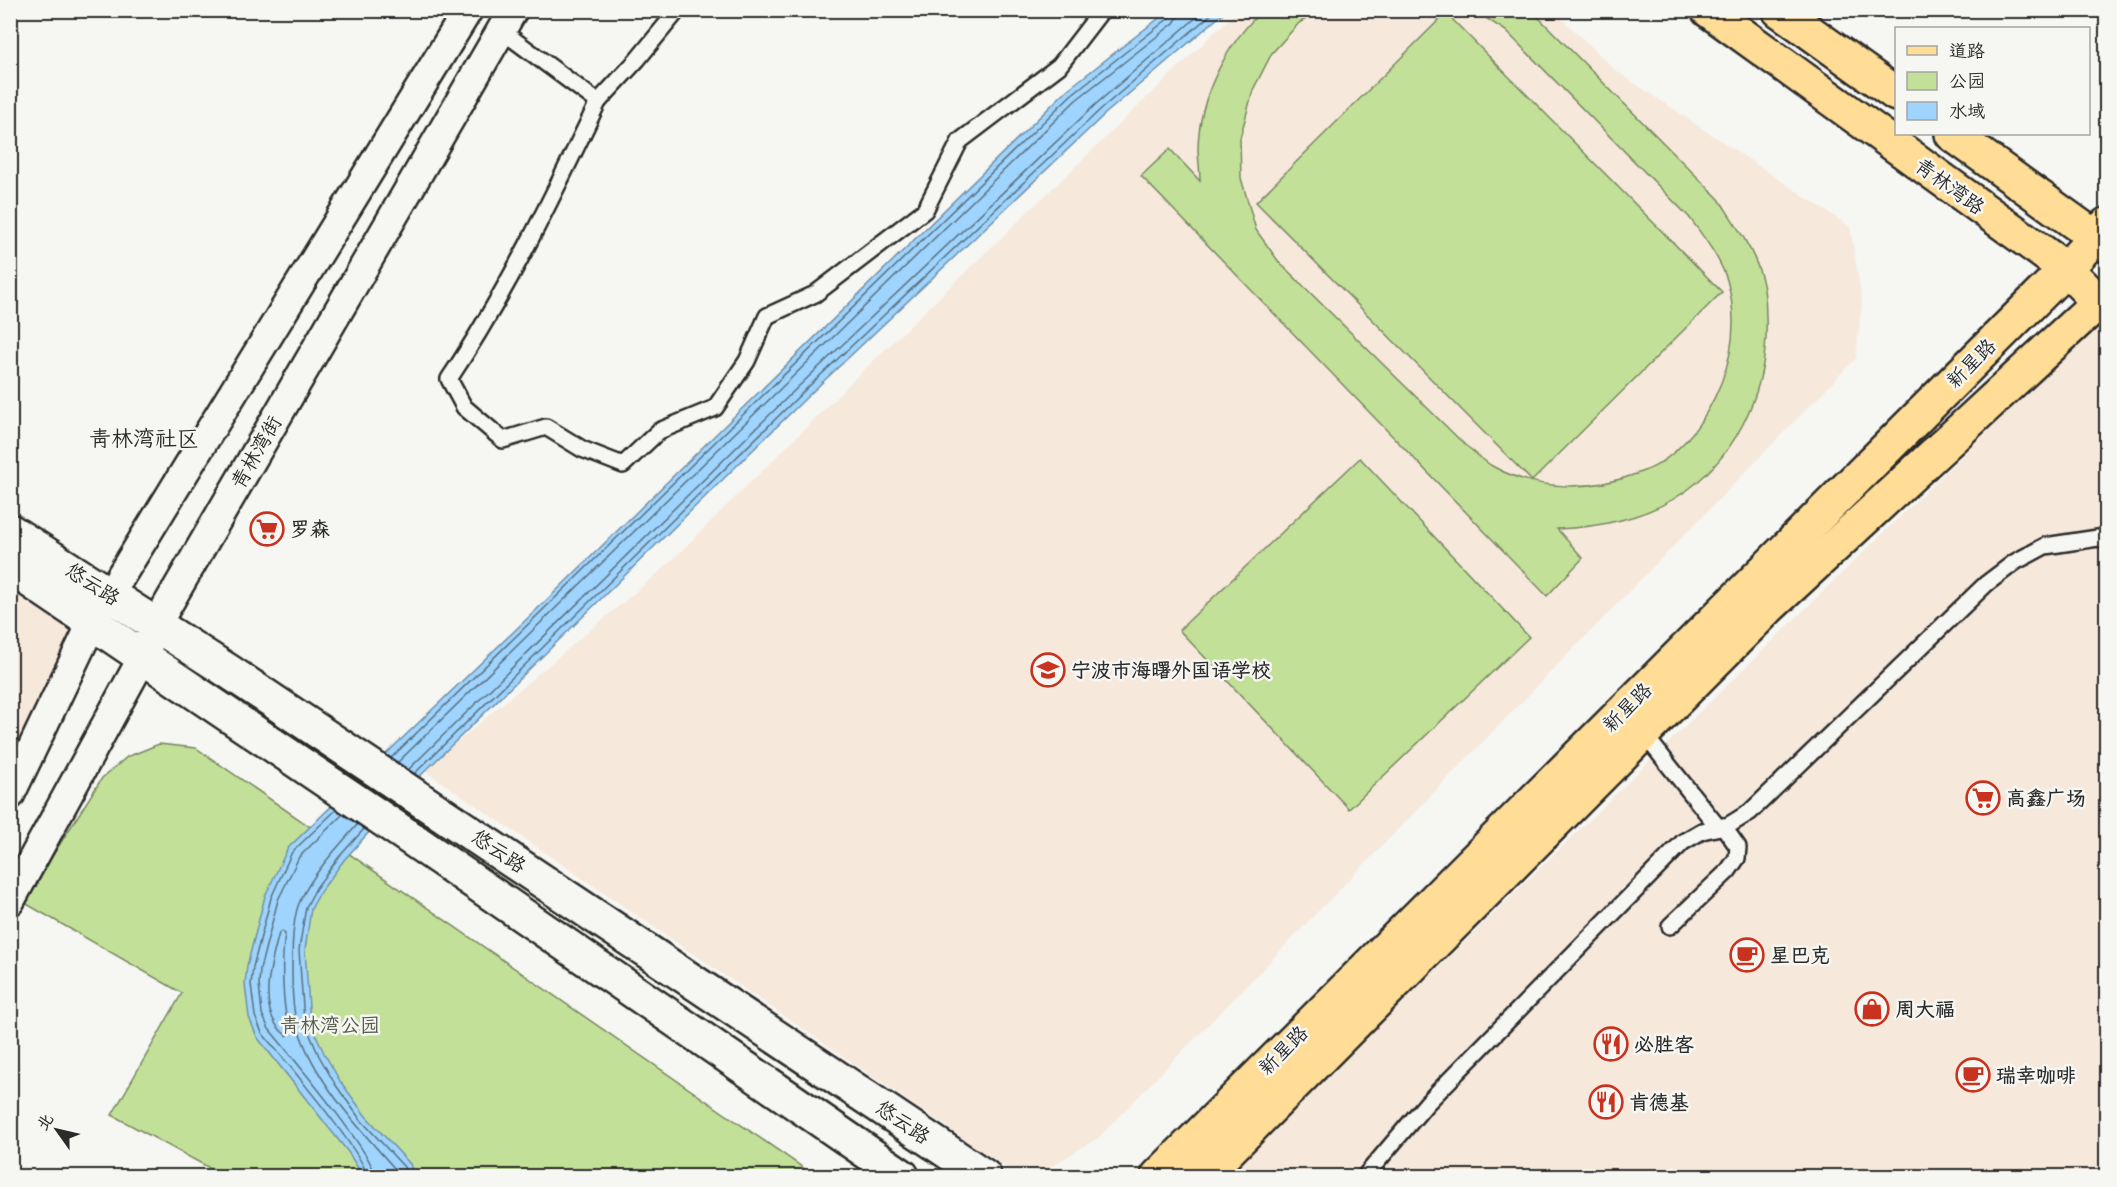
<svg xmlns="http://www.w3.org/2000/svg" width="2117" height="1187" font-family="'Patrick Hand','LXGW WenKai TC',sans-serif">
<style>
.built{fill:#f6e8db}
.green{fill:#c3e098;stroke:#778662;stroke-width:1.5}
.water{fill:#9ed4fd;stroke:#7090a9;stroke-width:1.5}
.lines{fill:none;stroke-linecap:round;stroke-linejoin:round}
.shore{stroke:#596f7f;stroke-width:1.5}
.service-casing{stroke:#2b2b2b;stroke-width:20}
.minor-casing{stroke:#2b2b2b;stroke-width:33}
.tertiary-casing{stroke:#2b2b2b;stroke-width:38}
.primary-casing{stroke:#2b2b2b;stroke-width:38}
.service{stroke:#f6f6f2;stroke-width:15}
.minor{stroke:#f6f6f2;stroke-width:28}
.tertiary{stroke:#f6f6f2;stroke-width:33}
.primary{stroke:#ffdd96;stroke-width:33}
.labels{text-anchor:middle;stroke-width:5;stroke-linejoin:round;paint-order:stroke}
.street-label{font-size:20px;fill:#2b2b2b;stroke:#f6f6f2}
.poi-label{font-size:20px;font-weight:bold;fill:#2b2b2b;stroke:#f6f6f2;text-anchor:start}
.park-label{font-size:20px;fill:#515846;stroke:#f6f6f2}
.quarter-label{font-size:22px;fill:#2b2b2b;stroke:#f6f6f2}
</style>
<rect width="100%" height="100%" fill="#f6f6f2"/>
<filter id="ink" filterUnits="userSpaceOnUse"><feTurbulence type="fractalNoise" baseFrequency=".0167" numOctaves="2"/><feDisplacementMap in="SourceGraphic" scale="12" xChannelSelector="R" yChannelSelector="G"/><feConvolveMatrix kernelMatrix="1 2 1 2 8 2 1 2 1" color-interpolation-filters="sRGB"/></filter>
<g filter="url(#ink)">
<!-- built -->
<g class="built">
<path d="M 1237,11 L 1554,11 L 1616,71 L 1850,227 L 1862,301 L 1856,358 L 1098,1138 L 1043,1171 L 1007,1168 L 424,770 L 663,569 L 868,366 Z"/>
<path d="M 2099,322 L 2106,330 L 2106,1176 L 1225,1176 Z"/>
<path d="M 11,583 L 74,630 L 11,758 Z"/>
</g>
<!-- green -->
<g class="green">
<path d="M 1263,10 L 1320,11 L 1299,23 L 1272,53 L 1253,90 L 1240,138 L 1241,178 L 1256,230 L 1279,262 L 1465,445 C 1475,452 1484,462 1494,467 C 1537,491 1591,491 1636,474 C 1643,471 1651,469 1657,465 C 1687,446 1708,415 1721,383 C 1734,350 1737,315 1727,280 C 1720,258 1703,236 1689,217 L 1506,31 L 1475,11 L 1532,11 L 1719,199 C 1733,221 1749,243 1758,267 C 1764,282 1766,299 1766,316 C 1769,383 1742,450 1686,491 C 1648,518 1602,527 1557,529 L 1583,558 L 1547,596 L 1141,176 L 1170,149 L 1200,181 C 1200,170 1198,159 1198,148 C 1199,97 1226,44 1263,10 Z"/>
<path d="M 1446,13 L 1722,292 L 1532,481 L 1256,202 Z"/>
<path d="M 1360,458 L 1529,637 L 1349,809 L 1179,630 Z"/>
<path d="M 159,744 L 196,748 L 815,1176 L 224,1176 L 112,1115 L 182,993 L 23,902 L 102,778 L 127,757 Z"/>
</g>
<!-- water -->
<path class="water" d="M 1168,11 L 1226,11 L 1105,114 L 809,395 L 414,782 L 344,860 L 321,891 L 311,909 L 305,950 L 310,1021 L 324,1053 L 340,1081 L 365,1115 L 410,1164 L 414,1176 L 363,1176 L 348,1152 L 257,1037 L 249,1017 L 245,984 L 247,966 L 265,896 L 288,848 L 558,589 L 1067,90 Z"/>
<g class="lines">
<!-- shore -->
<g class="shore">
<path d="M 391,758 L 1071,95 L 1169,18 L 1171,10"/>
<path d="M 397,763 L 1076,100 L 1174,23 L 1178,17 L 1179,10"/>
<path d="M 408,770 L 800,385 L 1096,104 L 1205,10"/>
<path d="M 414,774 L 805,390 L 1101,109 L 1216,10"/>
<path d="M 336,810 L 292,852 L 271,898 L 253,967 L 251,984 L 255,1016 L 262,1033 C 281,1055 365,1155 367,1176"/>
<path d="M 343,814 L 299,857 L 278,900 L 260,969 L 259,984 L 262,1014 L 269,1029 C 288,1052 374,1154 375,1176"/>
<path d="M 358,824 C 337,848 314,872 300,901 C 293,916 292,948 292,965 C 292,984 292,1006 297,1024 C 311,1077 361,1131 397,1171 L 400,1176"/>
<path d="M 364,829 L 339,857 L 316,888 L 306,907 L 299,950 L 304,1021 L 319,1056 L 335,1084 L 360,1119 L 404,1167 L 408,1176"/>
<path d="M 282,931 L 285,934 C 281,961 282,1007 290,1033 L 287,1036 C 255,1013 271,964 279,933 Z"/>
</g>
<defs>
<g id="service">
<path d="M 502,31 L 598,102 C 553,196 507,292 449,379 L 464,407 L 503,440 L 546,427 L 582,449 L 623,465 L 659,431 L 715,408 L 747,361 L 767,316 L 815,294 L 925,210 L 960,141 L 1059,66 L 1102,10"/>
<path d="M 598,102 L 637,60 L 678,10"/>
<path d="M 1643,733 L 1718,827"/>
<path d="M 1670,926 L 1728,871 L 1737,858 L 1738,847 L 1723,826"/>
<path d="M 1365,1176 L 1427,1103 L 1683,842 L 1702,831 L 1729,825 L 1750,812 L 1986,584 L 2015,562 L 2045,546 L 2098,538 L 2106,540"/>
</g>
<g id="minor">
<path d="M 10,795 L 92,623 L 468,10"/>
<path d="M 10,901 L 143,657 L 156,625 L 513,10"/>
</g>
<g id="tertiary">
<path d="M 10,531 L 228,671 L 984,1176"/>
<path d="M 10,567 L 409,837 L 902,1176"/>
</g>
<g id="primary">
<path d="M 1708,10 L 2066,269 L 2106,309"/>
<path d="M 1779,10 L 1896,94"/>
<path d="M 1952,134 L 2106,245"/>
<path d="M 1158,1176 L 2066,269 L 2106,225"/>
<path d="M 1203,1176 L 1768,608 L 2106,295"/>
</g>
</defs>
<!-- service casing -->
<use href="#service" class="service-casing"/>
<!-- minor casing -->
<use href="#minor" class="minor-casing"/>
<!-- tertiary casing -->
<use href="#tertiary" class="tertiary-casing"/>
<!-- primary casing -->
<use href="#primary" class="primary-casing"/>
<!-- service -->
<use href="#service" class="service"/>
<!-- minor -->
<use href="#minor" class="minor"/>
<!-- tertiary -->
<use href="#tertiary" class="tertiary"/>
<!-- primary -->
<use href="#primary" class="primary"/>
</g>
</g>
<!-- icons -->
<defs>
<symbol id="supermarket-ring" viewBox="-11 -11 22 22"><circle r="9.5" fill="#f6f6f2" stroke="#c8321e" stroke-width="1.5"/><path d="M-6-5.5h2.5l.6 2H6L4.5 2H-2.5L-4.4-4H-6ZM-1.5 3.2a1.3 1.3 0 1 0 .1 0ZM3 3.2a1.3 1.3 0 1 0 .1 0Z" fill="#c8321e"/></symbol>
<symbol id="school-ring" viewBox="-11 -11 22 22"><circle r="9.5" fill="#f6f6f2" stroke="#c8321e" stroke-width="1.5"/><path d="M0-5L7-2L0 1L-7-2ZM-4 1L0 2.5L4 1V4Q0 6-4 4Z" fill="#c8321e"/></symbol>
<symbol id="cafe-ring" viewBox="-11 -11 22 22"><circle r="9.5" fill="#f6f6f2" stroke="#c8321e" stroke-width="1.5"/><path d="M-5.5-4.5H6V0H3Q3 3.5 0 3.5H-2.5Q-5.5 3.5-5.5 0ZM3-3.2v2h1.7v-2ZM-6 4.5H4V6H-6Z" fill="#c8321e"/></symbol>
<symbol id="shop-ring" viewBox="-11 -11 22 22"><circle r="9.5" fill="#f6f6f2" stroke="#c8321e" stroke-width="1.5"/><path d="M-5-2.5h2.3a2.7 3.5 0 0 1 5.4 0H5L5.5 6h-11ZM-1.5-2.5h3a1.5 2.3 0 0 0-3 0Z" fill="#c8321e"/></symbol>
<symbol id="restaurant-ring" viewBox="-11 -11 22 22"><circle r="9.5" fill="#f6f6f2" stroke="#c8321e" stroke-width="1.5"/><path d="M-5-6h1v4h1v-4h1v4h1v-4h1v5L-1.5 .5V6h-2V.5L-5-1ZM5-6V6H3V1.5H1.5Q1.5-4 5-6Z" fill="#c8321e"/></symbol>
</defs>
<g fill-rule="evenodd">
<use href="#supermarket-ring" x="248" y="510" width="38" height="38"/>
<use href="#school-ring" x="1029" y="651" width="38" height="38"/>
<use href="#supermarket-ring" x="1964" y="779" width="38" height="38"/>
<use href="#cafe-ring" x="1728" y="936" width="38" height="38"/>
<use href="#shop-ring" x="1853" y="990" width="38" height="38"/>
<use href="#restaurant-ring" x="1592" y="1025" width="38" height="38"/>
<use href="#cafe-ring" x="1954" y="1056" width="38" height="38"/>
<use href="#restaurant-ring" x="1587" y="1083" width="38" height="38"/>
</g>
<g class="labels">
<!-- street labels -->
<g class="street-label">
<text transform="translate(1950 186) rotate(36)" y="7">青林湾路</text>
<text transform="translate(1971 363) rotate(-45)" y="7">新星路</text>
<text transform="translate(256 452) rotate(-60)" y="7">青林湾街</text>
<text transform="translate(93 584) rotate(33)" y="7">悠云路</text>
<text transform="translate(1627 707) rotate(-45)" y="7">新星路</text>
<text transform="translate(499 851) rotate(34)" y="7">悠云路</text>
<text transform="translate(1283 1050) rotate(-45)" y="7">新星路</text>
<text transform="translate(903 1122) rotate(34)" y="7">悠云路</text>
</g>
<!-- poi labels -->
<g class="poi-label">
<text x="290" y="536">罗森</text>
<text x="1071" y="677">宁波市海曙外国语学校</text>
<text x="2006" y="805">高鑫广场</text>
<text x="1770" y="962">星巴克</text>
<text x="1895" y="1016">周大福</text>
<text x="1634" y="1051">必胜客</text>
<text x="1996" y="1082">瑞幸咖啡</text>
<text x="1629" y="1109">肯德基</text>
</g>
<!-- park labels -->
<g class="park-label">
<text x="330" y="1032">青林湾公园</text>
</g>
<!-- quarter labels -->
<g class="quarter-label">
<text x="144" y="446">青林湾社区</text>
</g>
</g>
<!-- margin -->
<rect width="2117" height="1187" fill="none" stroke="#f6f6f2" stroke-width="36"/>
<rect x="18" y="18" width="2081" height="1151" fill="none" stroke="#2b2b2b" stroke-width="2" filter="url(#ink)"/>
<!-- legend -->
<rect x="1895" y="27" width="195" height="108" fill="#f6f6f2" stroke="#a5a5a2" stroke-width="1.5"/>
<rect x="1907" y="46" width="30" height="9" fill="#ffdd96" stroke="#a5a5a2" stroke-width="1.5"/>
<text x="1949" y="57" font-size="18" fill="#2b2b2b">道路</text>
<rect x="1907" y="72" width="30" height="18" fill="#c3e098" stroke="#a5a5a2" stroke-width="1.5"/>
<text x="1949" y="87" font-size="18" fill="#2b2b2b">公园</text>
<rect x="1907" y="102" width="30" height="18" fill="#9ed4fd" stroke="#a5a5a2" stroke-width="1.5"/>
<text x="1949" y="117" font-size="18" fill="#2b2b2b">水域</text>
<!-- north arrow -->
<g transform="translate(57 1130) rotate(304)" stroke="#f6f6f2" stroke-width="4.5" paint-order="stroke">
<path d="M0-4.5L10 22L0 15L-10 22Z" fill="#2b2b2b"/>
<text y="-9" font-size="16" font-weight="bold" text-anchor="middle" fill="#2b2b2b">北</text>
</g>
</svg>
